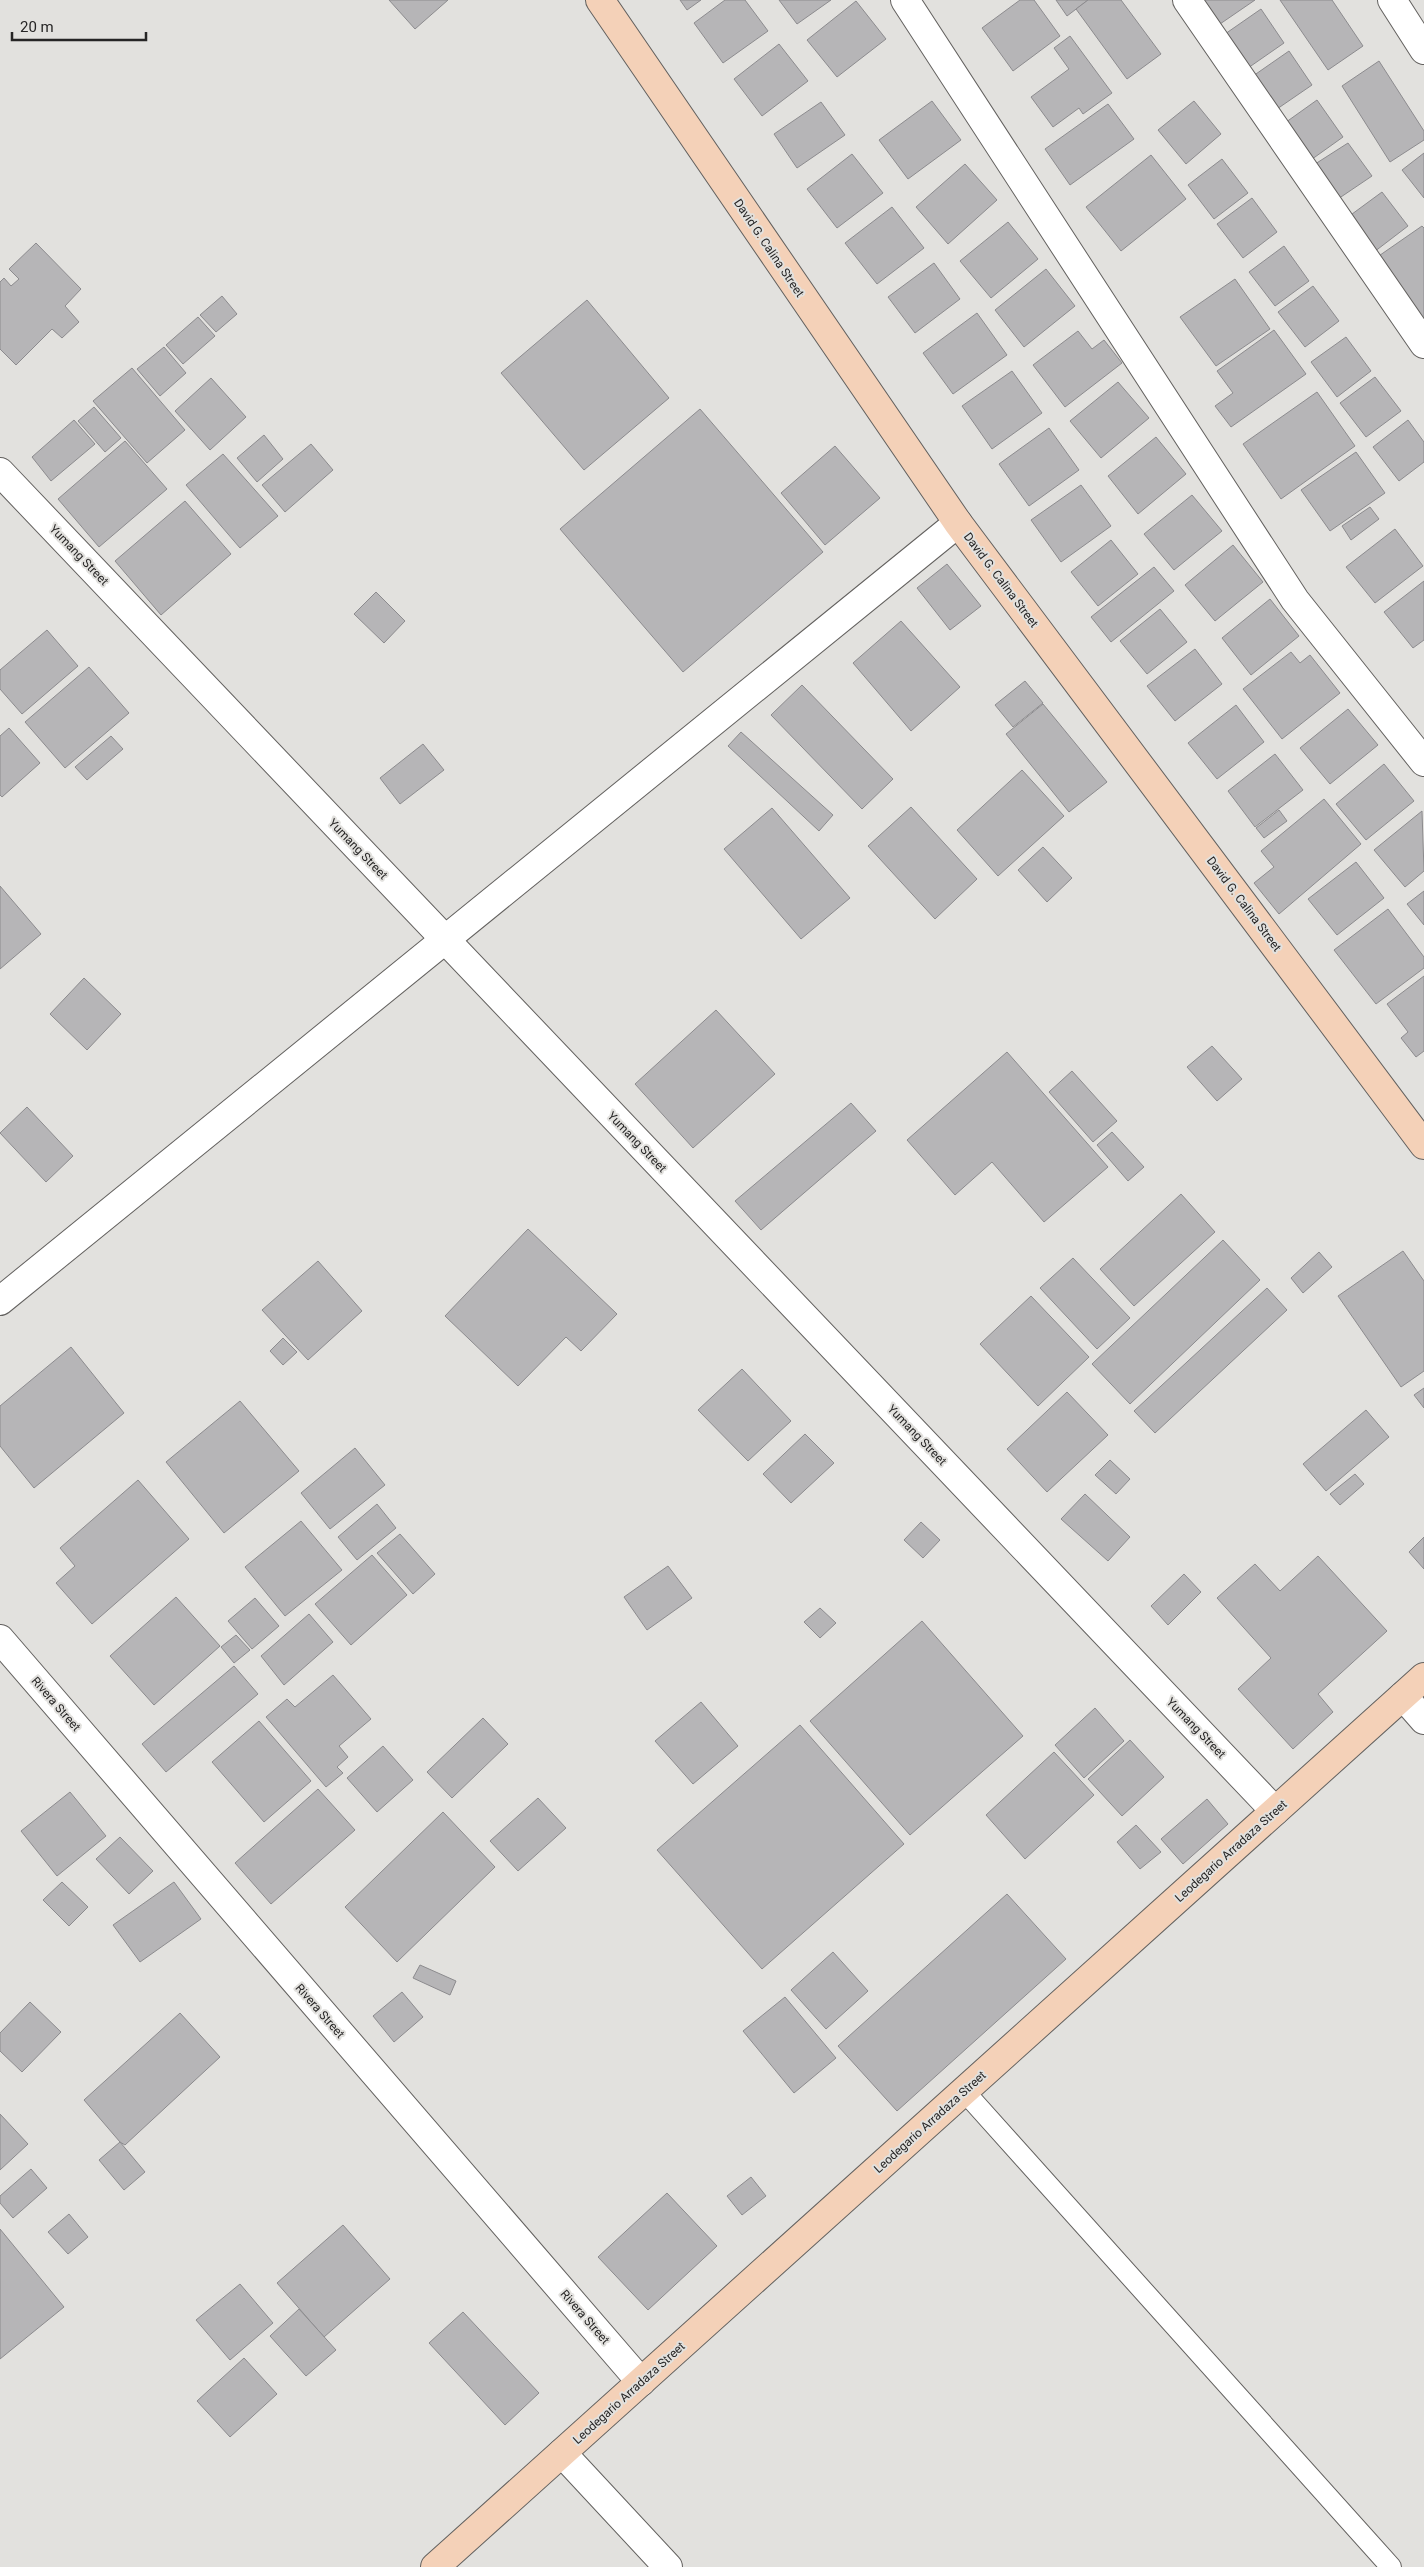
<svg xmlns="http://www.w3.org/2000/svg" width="1424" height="2567" font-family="Roboto,sans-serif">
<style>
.building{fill:#b6b5b7;stroke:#8c8b8e}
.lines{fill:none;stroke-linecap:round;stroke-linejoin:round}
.lane-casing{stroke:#63615f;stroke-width:22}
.street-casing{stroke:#63615f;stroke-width:30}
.secondary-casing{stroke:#63615f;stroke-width:30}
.lane{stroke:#fff;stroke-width:20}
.street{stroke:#fff;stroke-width:28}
.secondary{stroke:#f4d1b8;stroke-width:28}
.labels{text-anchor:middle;stroke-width:4;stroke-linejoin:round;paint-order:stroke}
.street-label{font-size:12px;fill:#262525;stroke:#e2e1de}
</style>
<rect width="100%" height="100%" fill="#e2e1de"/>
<!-- building -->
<g class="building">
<path d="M 389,0 L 448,0 L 415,29 Z"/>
<path d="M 680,0 L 701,0 L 687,10 Z"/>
<path d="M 725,0 L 745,0 L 768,31 L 723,63 L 694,23 Z"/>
<path d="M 779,0 L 831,0 L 797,24 Z"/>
<path d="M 1020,0 L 1034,0 L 1060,36 L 1013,71 L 982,28 Z"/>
<path d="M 1056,0 L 1088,0 L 1067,16 Z"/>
<path d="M 1088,0 L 1121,0 L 1161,54 L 1127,79 L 1076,9 Z"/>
<path d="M 1204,0 L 1255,0 L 1220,24 Z"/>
<path d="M 1280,0 L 1332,0 L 1363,46 L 1328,70 Z"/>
<path d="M 856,1 L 886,39 L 837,77 L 807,40 Z"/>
<path d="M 1261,9 L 1284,43 L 1248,68 L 1225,34 Z"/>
<path d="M 1070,36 L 1112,93 L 1083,114 L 1079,108 L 1053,127 L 1031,97 L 1069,69 L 1054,48 Z"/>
<path d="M 779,44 L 808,81 L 762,116 L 734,79 Z"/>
<path d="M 1289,51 L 1312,85 L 1277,109 L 1253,76 Z"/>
<path d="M 1379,61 L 1424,131 L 1424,140 L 1390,162 L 1342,86 Z"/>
<path d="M 1317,100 L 1343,137 L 1308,162 L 1282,125 Z"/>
<path d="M 932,101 L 961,140 L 908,179 L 879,140 Z"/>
<path d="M 1194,101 L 1221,134 L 1186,164 L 1158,130 Z"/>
<path d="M 821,102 L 845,135 L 797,168 L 774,134 Z"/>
<path d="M 1108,104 L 1134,139 L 1070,185 L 1045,149 Z"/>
<path d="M 1348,143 L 1372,176 L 1335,201 L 1312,166 Z"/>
<path d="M 1424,153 L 1424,198 L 1402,170 Z"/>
<path d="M 852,154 L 883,193 L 837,228 L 807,189 Z"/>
<path d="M 1151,155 L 1186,199 L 1121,251 L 1086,207 Z"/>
<path d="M 1222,159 L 1248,193 L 1214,219 L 1188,185 Z"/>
<path d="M 965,164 L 997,200 L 948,244 L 916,207 Z"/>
<path d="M 1382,192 L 1408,226 L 1374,252 L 1348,217 Z"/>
<path d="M 1252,198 L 1277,232 L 1243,258 L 1217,224 Z"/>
<path d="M 892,207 L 924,248 L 877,284 L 845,243 Z"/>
<path d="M 1008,222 L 1038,259 L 991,298 L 960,261 Z"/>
<path d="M 1422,226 L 1424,228 L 1424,337 L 1373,260 Z"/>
<path d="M 36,243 L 81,289 L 65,306 L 79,322 L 62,338 L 52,329 L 16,365 L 0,349 L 0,282 L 4,278 L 11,286 L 19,279 L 9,269 Z"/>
<path d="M 1284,246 L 1309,281 L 1275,306 L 1249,272 Z"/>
<path d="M 934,263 L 960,299 L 915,333 L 888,297 Z"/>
<path d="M 1046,269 L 1075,306 L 1024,347 L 995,310 Z"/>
<path d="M 1235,279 L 1270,329 L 1216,366 L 1180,317 Z"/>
<path d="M 1313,286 L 1339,321 L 1305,347 L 1278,312 Z"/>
<path d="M 222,296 L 237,314 L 216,332 L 200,315 Z"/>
<path d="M 587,300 L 669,398 L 584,470 L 501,373 Z"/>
<path d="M 977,313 L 1007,355 L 953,394 L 923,353 Z"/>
<path d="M 198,317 L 215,336 L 183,364 L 166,345 Z"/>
<path d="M 1274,330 L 1306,374 L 1231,427 L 1215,406 L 1233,393 L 1217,371 Z"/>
<path d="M 1078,331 L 1092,349 L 1104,340 L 1122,363 L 1065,407 L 1033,365 Z"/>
<path d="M 1346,337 L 1371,371 L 1337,397 L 1311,362 Z"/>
<path d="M 164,347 L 186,373 L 160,396 L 137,369 Z"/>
<path d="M 132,368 L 185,430 L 147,463 L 93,401 Z"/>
<path d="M 1012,371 L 1042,413 L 992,449 L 962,406 Z"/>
<path d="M 1375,377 L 1401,411 L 1366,437 L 1340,403 Z"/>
<path d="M 211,378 L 246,417 L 210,450 L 175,411 Z"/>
<path d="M 1118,382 L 1149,418 L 1101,458 L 1070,421 Z"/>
<path d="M 1317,392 L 1355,446 L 1281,499 L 1243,444 Z"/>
<path d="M 94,407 L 121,438 L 105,452 L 78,421 Z"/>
<path d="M 700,409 L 823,552 L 683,672 L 560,529 Z"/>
<path d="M 74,420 L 95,444 L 51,481 L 32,457 Z"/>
<path d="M 1408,420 L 1424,442 L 1424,462 L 1399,481 L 1373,447 Z"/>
<path d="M 1049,428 L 1079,470 L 1029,506 L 999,464 Z"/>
<path d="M 264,435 L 283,459 L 257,482 L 237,458 Z"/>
<path d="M 1156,437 L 1186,474 L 1138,514 L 1108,476 Z"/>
<path d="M 125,441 L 167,489 L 99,547 L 58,499 Z"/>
<path d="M 311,444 L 333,470 L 285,512 L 262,485 Z"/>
<path d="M 835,446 L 880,498 L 825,545 L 781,493 Z"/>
<path d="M 1356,452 L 1385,493 L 1330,531 L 1301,490 Z"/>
<path d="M 223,454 L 278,516 L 240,548 L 186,485 Z"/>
<path d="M 1081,485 L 1111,526 L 1061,562 L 1031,520 Z"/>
<path d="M 1192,495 L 1222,531 L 1174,570 L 1144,534 Z"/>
<path d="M 185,501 L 231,554 L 161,615 L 115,561 Z"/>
<path d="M 1370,507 L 1379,519 L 1351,540 L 1342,526 Z"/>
<path d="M 1395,529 L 1423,566 L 1375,603 L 1346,567 Z"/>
<path d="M 1111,540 L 1138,574 L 1098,606 L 1071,572 Z"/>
<path d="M 1233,545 L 1263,582 L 1215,621 L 1185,585 Z"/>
<path d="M 947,564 L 981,606 L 950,630 L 917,588 Z"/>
<path d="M 1154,567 L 1174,591 L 1111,642 L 1091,617 Z"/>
<path d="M 1424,581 L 1424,640 L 1413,648 L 1384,612 Z"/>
<path d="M 376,592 L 405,621 L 384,643 L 354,614 Z"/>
<path d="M 1270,599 L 1299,636 L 1251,675 L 1222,638 Z"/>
<path d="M 1160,609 L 1187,642 L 1147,674 L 1120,641 Z"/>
<path d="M 901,621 L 960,687 L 911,731 L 853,663 Z"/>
<path d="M 47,630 L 78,666 L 22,714 L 0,689 L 0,670 Z"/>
<path d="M 1195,649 L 1222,684 L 1175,721 L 1147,686 Z"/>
<path d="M 1291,652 L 1300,663 L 1310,655 L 1340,693 L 1282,739 L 1243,689 Z"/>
<path d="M 89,667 L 129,713 L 65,768 L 25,722 Z"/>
<path d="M 1025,681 L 1043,703 L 1013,727 L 995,705 Z"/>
<path d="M 802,685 L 893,779 L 862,809 L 771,715 Z"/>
<path d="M 1043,704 L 1107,782 L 1069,812 L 1006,734 Z"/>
<path d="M 1236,705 L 1264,742 L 1217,779 L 1188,743 Z"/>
<path d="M 1348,709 L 1378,745 L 1330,784 L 1300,748 Z"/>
<path d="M 9,728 L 40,763 L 2,797 L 0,795 L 0,736 Z"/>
<path d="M 741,732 L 833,815 L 819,831 L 728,746 Z"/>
<path d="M 111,736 L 123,749 L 87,780 L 75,767 Z"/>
<path d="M 423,744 L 444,770 L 400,804 L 380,778 Z"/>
<path d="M 1275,754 L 1303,790 L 1255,827 L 1228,791 Z"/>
<path d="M 1384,764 L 1414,801 L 1366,840 L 1336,804 Z"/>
<path d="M 1022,770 L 1064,816 L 998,876 L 957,830 Z"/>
<path d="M 1324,799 L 1361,844 L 1279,914 L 1254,883 L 1274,867 L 1261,851 Z"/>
<path d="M 911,807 L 977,879 L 935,919 L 868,846 Z"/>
<path d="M 772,808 L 850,898 L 801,939 L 724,849 Z"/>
<path d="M 1279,810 L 1287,821 L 1264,838 L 1256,828 Z"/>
<path d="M 1422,811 L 1424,871 L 1405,887 L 1374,850 Z"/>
<path d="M 1043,847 L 1072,878 L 1047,902 L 1018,870 Z"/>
<path d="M 1356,862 L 1384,898 L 1337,935 L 1308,899 Z"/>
<path d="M 0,886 L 41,934 L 0,969 Z"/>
<path d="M 1424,891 L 1424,925 L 1407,904 Z"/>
<path d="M 1388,909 L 1424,957 L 1424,968 L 1376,1004 L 1334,950 Z"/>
<path d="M 1424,976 L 1424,1051 L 1416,1057 L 1401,1038 L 1408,1032 L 1387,1004 Z"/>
<path d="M 84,978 L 121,1014 L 87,1050 L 50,1014 Z"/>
<path d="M 716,1010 L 775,1074 L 693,1148 L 635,1084 Z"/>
<path d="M 1212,1046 L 1242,1079 L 1217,1101 L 1187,1067 Z"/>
<path d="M 1007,1052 L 1108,1167 L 1044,1222 L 992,1162 L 955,1195 L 907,1140 Z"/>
<path d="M 1072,1071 L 1117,1121 L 1093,1142 L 1049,1092 Z"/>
<path d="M 851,1103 L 876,1131 L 761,1230 L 735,1201 Z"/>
<path d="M 27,1107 L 73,1156 L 46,1182 L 0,1133 Z"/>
<path d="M 1112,1132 L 1144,1167 L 1128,1181 L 1097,1145 Z"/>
<path d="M 1181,1194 L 1215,1232 L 1134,1306 L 1100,1269 Z"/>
<path d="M 528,1229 L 617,1314 L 581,1351 L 566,1337 L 518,1386 L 445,1316 Z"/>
<path d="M 1223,1240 L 1260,1280 L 1130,1404 L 1092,1364 Z"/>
<path d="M 1403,1251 L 1424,1281 L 1424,1371 L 1401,1387 L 1338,1296 Z"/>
<path d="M 1319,1252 L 1332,1267 L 1303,1293 L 1291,1278 Z"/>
<path d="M 1073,1258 L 1130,1318 L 1097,1349 L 1040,1288 Z"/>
<path d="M 318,1261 L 362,1311 L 308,1360 L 262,1310 Z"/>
<path d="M 1267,1288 L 1287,1310 L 1155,1433 L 1134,1411 Z"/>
<path d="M 1031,1296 L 1089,1357 L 1038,1406 L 980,1344 Z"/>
<path d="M 283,1338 L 297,1352 L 283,1365 L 270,1351 Z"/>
<path d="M 71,1347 L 124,1413 L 34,1488 L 0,1446 L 0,1406 Z"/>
<path d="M 742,1369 L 791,1421 L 748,1461 L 698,1410 Z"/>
<path d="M 1424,1388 L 1424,1408 L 1414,1395 Z"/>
<path d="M 1067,1392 L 1108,1435 L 1047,1492 L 1007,1449 Z"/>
<path d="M 240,1401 L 299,1471 L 224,1533 L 166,1462 Z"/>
<path d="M 1366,1410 L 1389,1437 L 1326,1491 L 1303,1464 Z"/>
<path d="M 805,1434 L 834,1463 L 791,1503 L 763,1474 Z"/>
<path d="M 355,1448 L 385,1485 L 330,1529 L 301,1493 Z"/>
<path d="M 1110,1460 L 1130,1479 L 1116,1494 L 1095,1475 Z"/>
<path d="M 1355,1474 L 1364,1484 L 1340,1505 L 1330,1494 Z"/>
<path d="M 138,1480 L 189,1539 L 92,1624 L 56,1583 L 75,1566 L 60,1548 Z"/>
<path d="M 1085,1494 L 1130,1537 L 1108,1561 L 1061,1519 Z"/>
<path d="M 377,1504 L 396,1528 L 357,1560 L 338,1537 Z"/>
<path d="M 301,1521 L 342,1570 L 285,1616 L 245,1567 Z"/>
<path d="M 921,1522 L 940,1540 L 923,1558 L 904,1540 Z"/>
<path d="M 400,1534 L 435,1574 L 413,1594 L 377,1553 Z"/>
<path d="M 1424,1537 L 1424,1569 L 1409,1552 Z"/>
<path d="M 372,1555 L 407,1595 L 351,1645 L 315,1604 Z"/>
<path d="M 1318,1556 L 1387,1631 L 1318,1694 L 1333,1712 L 1293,1749 L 1238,1689 L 1271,1658 L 1217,1598 L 1255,1564 L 1280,1591 Z"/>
<path d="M 668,1566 L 692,1598 L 647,1630 L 624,1597 Z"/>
<path d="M 1184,1574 L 1201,1592 L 1168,1625 L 1151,1606 Z"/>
<path d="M 176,1597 L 220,1646 L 154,1705 L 110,1656 Z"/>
<path d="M 255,1598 L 279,1626 L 252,1649 L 228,1621 Z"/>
<path d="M 820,1608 L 836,1623 L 820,1638 L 804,1622 Z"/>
<path d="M 309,1614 L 333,1642 L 284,1685 L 261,1656 Z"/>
<path d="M 922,1621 L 1023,1736 L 910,1835 L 810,1721 Z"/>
<path d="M 236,1635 L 250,1650 L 234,1663 L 221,1647 Z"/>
<path d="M 234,1666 L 258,1694 L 166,1772 L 142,1744 Z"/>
<path d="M 333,1675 L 371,1719 L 339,1746 L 348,1757 L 337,1767 L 343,1773 L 326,1787 L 266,1717 L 287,1699 L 295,1707 Z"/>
<path d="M 701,1702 L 738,1746 L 693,1784 L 655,1741 Z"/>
<path d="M 1095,1708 L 1124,1741 L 1084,1778 L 1055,1745 Z"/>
<path d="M 483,1718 L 508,1744 L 452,1798 L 427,1772 Z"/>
<path d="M 259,1721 L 311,1781 L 264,1822 L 212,1762 Z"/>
<path d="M 800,1725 L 904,1844 L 762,1969 L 657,1850 Z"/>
<path d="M 1130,1740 L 1164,1777 L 1122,1816 L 1088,1779 Z"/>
<path d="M 383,1746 L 413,1780 L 377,1812 L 347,1778 Z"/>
<path d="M 1054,1752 L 1094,1795 L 1025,1859 L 986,1815 Z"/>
<path d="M 318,1789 L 355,1830 L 271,1904 L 235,1863 Z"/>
<path d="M 70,1792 L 106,1836 L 57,1876 L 21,1831 Z"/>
<path d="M 538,1798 L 566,1828 L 518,1871 L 490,1841 Z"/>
<path d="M 1207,1799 L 1228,1824 L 1183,1864 L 1161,1839 Z"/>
<path d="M 443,1812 L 495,1867 L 397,1962 L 345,1907 Z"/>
<path d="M 1136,1825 L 1161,1852 L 1140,1869 L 1117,1842 Z"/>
<path d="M 120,1837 L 153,1871 L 129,1894 L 96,1859 Z"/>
<path d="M 62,1882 L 88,1907 L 69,1926 L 43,1900 Z"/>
<path d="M 174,1882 L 201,1919 L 140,1962 L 113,1925 Z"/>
<path d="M 1007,1894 L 1066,1959 L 897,2111 L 838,2046 Z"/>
<path d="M 833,1952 L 868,1991 L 826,2029 L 791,1990 Z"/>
<path d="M 420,1965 L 456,1981 L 450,1995 L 413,1978 Z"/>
<path d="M 402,1992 L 423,2017 L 394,2042 L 373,2016 Z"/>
<path d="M 785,1997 L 836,2058 L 794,2093 L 743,2031 Z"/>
<path d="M 30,2002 L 61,2032 L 22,2072 L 0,2051 L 0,2033 Z"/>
<path d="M 180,2013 L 220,2057 L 125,2145 L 120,2142 L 84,2100 Z"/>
<path d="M 0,2114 L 28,2144 L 0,2170 Z"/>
<path d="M 120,2142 L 145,2172 L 124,2190 L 99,2160 Z"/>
<path d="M 31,2169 L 47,2188 L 13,2218 L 0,2203 L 0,2196 Z"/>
<path d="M 751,2177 L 766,2196 L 742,2215 L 727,2196 Z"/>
<path d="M 667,2193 L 717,2246 L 648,2310 L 598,2257 Z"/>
<path d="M 69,2214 L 88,2237 L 68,2254 L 48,2232 Z"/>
<path d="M 343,2225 L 390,2279 L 324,2337 L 277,2283 Z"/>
<path d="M 0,2229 L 64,2307 L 0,2359 Z"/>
<path d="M 240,2284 L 273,2323 L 230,2360 L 196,2320 Z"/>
<path d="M 299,2309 L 336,2350 L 306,2376 L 270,2336 Z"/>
<path d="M 463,2312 L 539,2393 L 505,2425 L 429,2343 Z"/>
<path d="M 244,2358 L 277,2394 L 230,2437 L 197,2401 Z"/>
</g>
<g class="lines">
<defs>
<path id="lane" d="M 964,2091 L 1391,2567"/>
<g id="street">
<path d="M 905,0 L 1295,600 L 1424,762"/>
<path d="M 1187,0 L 1424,344"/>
<path d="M 1392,0 L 1424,50"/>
<path d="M 0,472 L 1275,1811"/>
<path d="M 0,1301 L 958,523"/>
<path d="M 0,1639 L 641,2382"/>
<path d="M 1403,1696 L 1424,1720"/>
<path d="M 562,2453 L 668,2567"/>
</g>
<g id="secondary">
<path d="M 600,0 L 958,523 L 1424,1145"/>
<path d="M 435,2567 L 1424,1677"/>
</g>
</defs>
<!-- lane casing -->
<use href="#lane" class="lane-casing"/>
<!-- street casing -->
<use href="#street" class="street-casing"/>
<!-- secondary casing -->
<use href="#secondary" class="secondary-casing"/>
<!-- lane -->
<use href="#lane" class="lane"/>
<!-- street -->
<use href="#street" class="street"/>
<!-- secondary -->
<use href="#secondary" class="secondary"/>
</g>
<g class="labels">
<!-- street labels -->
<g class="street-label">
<text transform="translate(769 248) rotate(56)" y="4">David G. Calina Street</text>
<text transform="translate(79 555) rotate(46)" y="4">Yumang Street</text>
<text transform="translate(1001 580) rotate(53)" y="4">David G. Calina Street</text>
<text transform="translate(358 849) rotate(46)" y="4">Yumang Street</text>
<text transform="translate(1244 904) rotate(53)" y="4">David G. Calina Street</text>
<text transform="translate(637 1142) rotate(46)" y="4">Yumang Street</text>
<text transform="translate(917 1435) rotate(46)" y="4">Yumang Street</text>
<text transform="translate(56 1704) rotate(49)" y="4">Rivera Street</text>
<text transform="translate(1196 1728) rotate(46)" y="4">Yumang Street</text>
<text transform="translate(1231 1851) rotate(-42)" y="4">Leodegario Arradaza Street</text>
<text transform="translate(320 2011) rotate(49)" y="4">Rivera Street</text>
<text transform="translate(930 2122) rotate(-42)" y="4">Leodegario Arradaza Street</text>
<text transform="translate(585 2317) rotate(49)" y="4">Rivera Street</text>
<text transform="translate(629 2393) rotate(-42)" y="4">Leodegario Arradaza Street</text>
</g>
</g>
<!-- scale -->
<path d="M12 32v8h134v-8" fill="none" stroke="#262525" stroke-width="2.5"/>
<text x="20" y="32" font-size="15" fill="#262525" stroke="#e2e1de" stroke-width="4" paint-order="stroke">20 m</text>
</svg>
